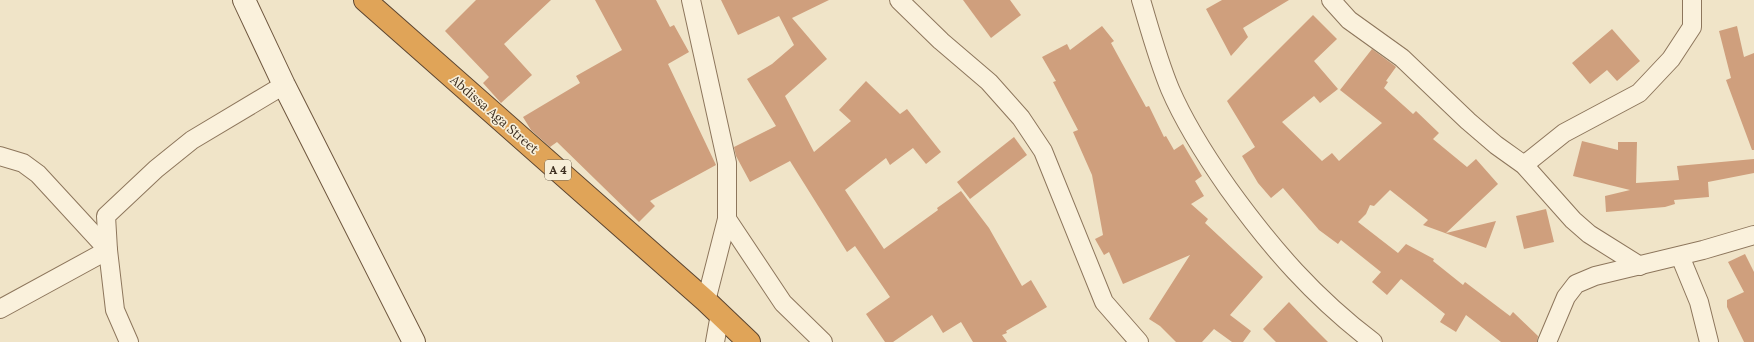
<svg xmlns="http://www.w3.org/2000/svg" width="1754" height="342" font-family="Lora,serif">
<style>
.building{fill:#cf9f7d}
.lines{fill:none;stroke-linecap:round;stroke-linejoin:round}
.street-casing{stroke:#8d765c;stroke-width:20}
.secondary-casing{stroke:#6f573f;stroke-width:24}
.highway-casing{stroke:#5b4430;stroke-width:24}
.street{stroke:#faf1dc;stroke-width:18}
.secondary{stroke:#faf1dc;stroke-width:22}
.highway{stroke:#e0a458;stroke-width:22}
.labels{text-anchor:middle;stroke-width:3.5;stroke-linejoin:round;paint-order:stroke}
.shield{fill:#f7eed8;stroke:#756857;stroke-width:1}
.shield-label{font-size:12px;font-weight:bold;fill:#3d2e20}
.street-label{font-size:13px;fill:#3d2e20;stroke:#f7eed8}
</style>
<rect width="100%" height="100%" fill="#f0e4c8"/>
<!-- building -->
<g class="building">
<path d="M 476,0 L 551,0 L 504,44 L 532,75 L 501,103 L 483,83 L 489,77 L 445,31 Z"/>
<path d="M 595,0 L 656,0 L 670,27 L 674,25 L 689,52 L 668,64 L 716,165 L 650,201 L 655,206 L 639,222 L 557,142 L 550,147 L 531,130 L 523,117 L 580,83 L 576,76 L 622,50 Z"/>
<path d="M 721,0 L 829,0 L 792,18 L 827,59 L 785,96 L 814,152 L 851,121 L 839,110 L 866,81 L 900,114 L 907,109 L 941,152 L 926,164 L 913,148 L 890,165 L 886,158 L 845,190 L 884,249 L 938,210 L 937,208 L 961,191 L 989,228 L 1022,286 L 1031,280 L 1047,307 L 1006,331 L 1007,333 L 1002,335 L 1007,342 L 973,342 L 961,322 L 943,333 L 932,315 L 893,342 L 885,342 L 866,314 L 890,297 L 855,246 L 847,252 L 790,161 L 750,182 L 736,156 L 734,147 L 776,126 L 747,79 L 772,64 L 794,45 L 779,16 L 738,35 Z"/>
<path d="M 963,0 L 1010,0 L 1021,15 L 991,38 Z"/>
<path d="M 1222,0 L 1289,0 L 1243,28 L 1248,37 L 1231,56 L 1206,9 Z"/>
<path d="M 1313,15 L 1337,39 L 1314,61 L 1338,89 L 1320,103 L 1314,96 L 1282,122 L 1322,161 L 1332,153 L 1339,161 L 1382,123 L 1340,90 L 1372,49 L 1395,66 L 1396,67 L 1386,81 L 1388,82 L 1384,88 L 1413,114 L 1416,111 L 1439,133 L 1433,139 L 1467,167 L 1476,159 L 1498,184 L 1446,233 L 1496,221 L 1486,248 L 1423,225 L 1428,220 L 1390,190 L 1374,206 L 1370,205 L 1366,214 L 1358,222 L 1398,253 L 1406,244 L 1434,259 L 1433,261 L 1463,285 L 1465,282 L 1510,316 L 1513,312 L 1538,336 L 1537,342 L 1501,342 L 1466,315 L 1456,332 L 1440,322 L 1445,314 L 1401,279 L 1387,295 L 1372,282 L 1381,272 L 1341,240 L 1338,244 L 1319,230 L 1283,188 L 1271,198 L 1258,183 L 1242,156 L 1255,147 L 1227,101 Z"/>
<path d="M 1102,26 L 1114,41 L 1111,43 L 1146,107 L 1149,106 L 1164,137 L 1166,136 L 1174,150 L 1183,144 L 1202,176 L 1195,181 L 1204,196 L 1191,204 L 1208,219 L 1205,223 L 1263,277 L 1230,315 L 1251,331 L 1243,342 L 1232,342 L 1214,329 L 1202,342 L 1176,342 L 1160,326 L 1149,319 L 1190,255 L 1123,284 L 1109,252 L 1104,255 L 1095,239 L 1103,235 L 1092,175 L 1073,132 L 1078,130 L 1053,82 L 1056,81 L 1042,57 L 1067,44 L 1070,50 Z"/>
<path d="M 1737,26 L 1744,57 L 1754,53 L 1754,150 L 1752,150 L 1726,80 L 1731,78 L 1719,31 Z"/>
<path d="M 1612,29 L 1640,61 L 1617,81 L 1607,70 L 1590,84 L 1572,63 Z"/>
<path d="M 1014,137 L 1027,155 L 970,199 L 957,182 Z"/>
<path d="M 1582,141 L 1618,150 L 1618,142 L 1637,142 L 1636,183 L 1679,180 L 1677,166 L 1754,159 L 1754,173 L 1708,182 L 1709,197 L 1674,200 L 1675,204 L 1665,207 L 1606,212 L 1605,196 L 1630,190 L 1573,176 Z"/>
<path d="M 1546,209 L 1554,242 L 1524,249 L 1516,216 Z"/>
<path d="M 1745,254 L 1754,272 L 1754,342 L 1744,342 L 1727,307 L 1727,300 L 1744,292 L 1728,262 Z"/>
<path d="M 1289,302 L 1309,323 L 1328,342 L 1276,342 L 1263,329 Z"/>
</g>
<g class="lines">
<defs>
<g id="street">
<path d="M 691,0 L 727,163 L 727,219 L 706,301"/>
<path d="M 899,0 L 941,41 L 989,82 L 1021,118 L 1043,151 L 1104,302 L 1139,342"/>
<path d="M 1141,0 C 1150,30 1158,60 1170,89 C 1185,124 1207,158 1228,188 C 1272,249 1314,297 1373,342"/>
<path d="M 1331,0 L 1349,20 L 1402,58 L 1468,121 L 1496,145 L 1524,165 L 1573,220 L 1589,234 L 1640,266"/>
<path d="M 0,156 L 23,163 L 38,174 L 108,250 L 115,310 L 129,342"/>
<path d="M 1524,165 L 1564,133 L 1639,93 L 1671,59 L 1692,27 L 1692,0"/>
<path d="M 727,219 L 783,303 L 823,342"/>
<path d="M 1680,256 L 1699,302 L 1709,342"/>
<path d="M 0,309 L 108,250 L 106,216 L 156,169 L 192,140 L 284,85"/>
<path d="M 715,342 L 720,314"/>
<path d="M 1547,342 L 1566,297 L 1576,284 L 1595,276 L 1703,250 L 1754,235"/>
</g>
<path id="secondary" d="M 244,0 L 284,85 L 414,342"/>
<path id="highway" d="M 365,0 L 706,301 L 749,342"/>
</defs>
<!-- street casing -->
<use href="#street" class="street-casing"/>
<!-- secondary casing -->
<use href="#secondary" class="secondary-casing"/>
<!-- highway casing -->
<use href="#highway" class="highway-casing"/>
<!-- street -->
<use href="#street" class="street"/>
<!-- secondary -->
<use href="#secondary" class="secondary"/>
<!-- highway -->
<use href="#highway" class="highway"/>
</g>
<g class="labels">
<!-- shield labels -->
<rect class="shield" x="545" y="160" width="26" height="20" rx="3"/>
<g class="shield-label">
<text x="558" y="174">A 4</text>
</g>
<!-- street labels -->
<g class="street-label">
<text transform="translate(495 114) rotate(41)" y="5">Abdissa Aga Street</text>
</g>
</g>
</svg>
